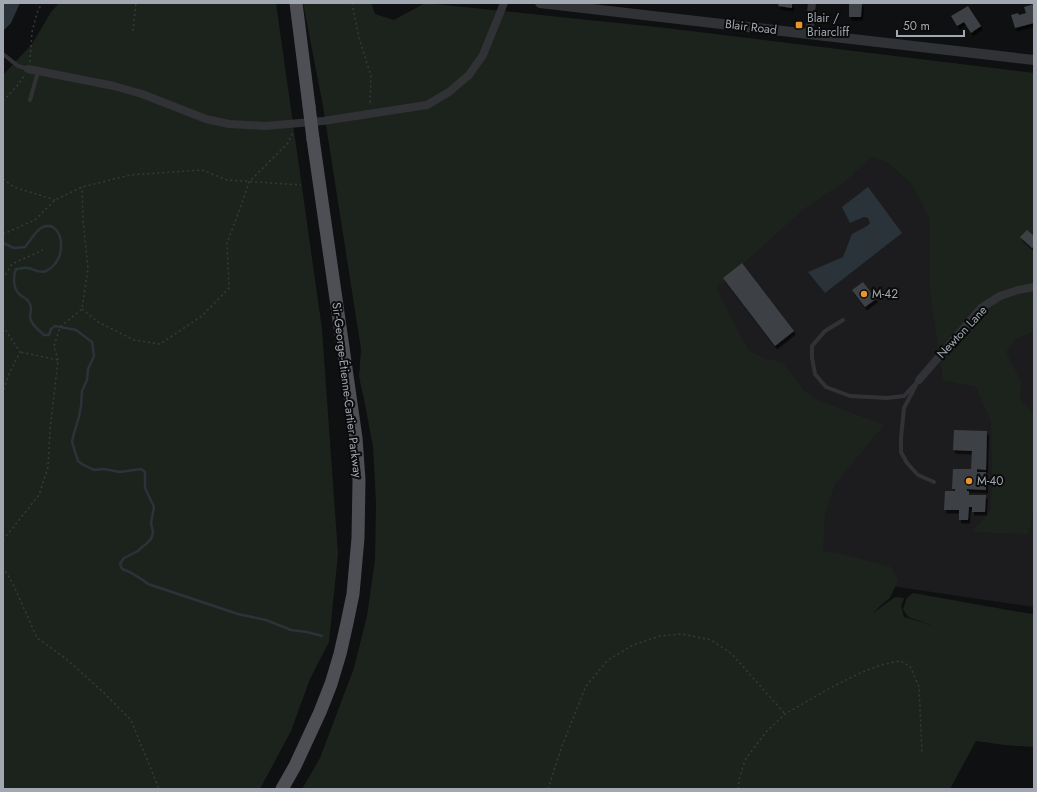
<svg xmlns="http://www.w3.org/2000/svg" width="1037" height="792" font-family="Jost,sans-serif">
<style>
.built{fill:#1c1c1e}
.green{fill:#1c231c}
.water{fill:#2a3339}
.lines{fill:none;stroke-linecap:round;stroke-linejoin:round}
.stream{stroke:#2a3339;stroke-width:2.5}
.building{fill:#3e4044;filter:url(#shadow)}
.path{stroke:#37393d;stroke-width:1.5;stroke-dasharray:2 3;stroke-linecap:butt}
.service{stroke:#313236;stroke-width:4}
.minor{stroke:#313236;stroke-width:8}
.tertiary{stroke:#313236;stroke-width:10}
.primary{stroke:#4d4f55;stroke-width:13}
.primary-bridge{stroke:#4d4f55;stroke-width:13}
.poi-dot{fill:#eb942d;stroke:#0b0b0c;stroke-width:1.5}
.labels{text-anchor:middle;stroke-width:4;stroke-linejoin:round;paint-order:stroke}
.poi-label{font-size:12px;fill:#a1a8b1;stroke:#0b0b0c;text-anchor:start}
.street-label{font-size:12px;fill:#a1a8b1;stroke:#0b0b0c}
</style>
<defs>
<filter id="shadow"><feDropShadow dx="2" dy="3.5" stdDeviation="0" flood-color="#0009"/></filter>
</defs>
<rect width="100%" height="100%" fill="#0f1011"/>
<!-- built -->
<path class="built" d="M 659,35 L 1034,78 L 1034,607 L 505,529 Z"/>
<!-- green -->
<g class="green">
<path d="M 59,3 L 276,3 L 322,329 L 338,554 L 329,642 L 310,679 L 291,731 L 260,789 L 3,789 L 3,75 L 32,44 L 51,12 Z"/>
<path d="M 303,3 L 372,3 L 372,5 L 375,14 L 394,20 L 425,3 L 666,28 L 1034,73 L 1034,331 L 1016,339 L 1006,352 L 1021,382 L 1020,399 L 1034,413 L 1034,508 L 1028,534 L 972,532 L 991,510 L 992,472 L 991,421 L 976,387 L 943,380 L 930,291 L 930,219 L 912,184 L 887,162 L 871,157 L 846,181 L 805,208 L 716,288 L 748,350 L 765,359 L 782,362 L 804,390 L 817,400 L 884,425 L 835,484 L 825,515 L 823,551 L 841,554 L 891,567 L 898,580 L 890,598 L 880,606 L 873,613 L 895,597 L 904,598 L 901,606 L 904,617 L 931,625 L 908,617 L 903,609 L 907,598 L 913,593 L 1020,612 L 1034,614 L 1034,747 L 1005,745 L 976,741 L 950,789 L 302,789 L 320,758 L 354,668 L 367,616 L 375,560 L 376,503 L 373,447 L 365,404 L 359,377 L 361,349 L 323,106 Z"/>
</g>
<!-- water -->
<g class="water">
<path d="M 3,3 L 20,3 L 11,23 L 3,31 Z"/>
<path d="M 868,187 L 902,233 L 825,293 L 808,272 L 843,257 L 852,234 L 867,226 L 870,223 L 868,218 L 864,217 L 850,223 L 842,207 Z"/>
</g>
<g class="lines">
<!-- stream -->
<path class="stream" d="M 3,243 L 14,248 L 25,247 C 30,241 35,232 41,228 C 62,216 71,259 46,271 C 39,274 35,269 28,268 C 24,267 20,269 16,269 C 13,276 13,288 19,294 C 22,297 27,298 29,302 C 33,307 30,312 30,317 C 31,325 39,330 44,335 L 49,335 L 51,329 L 55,326 L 76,330 L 92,342 L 94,356 L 88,369 L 87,380 L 82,391 L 81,406 L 79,417 L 74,433 L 72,442 L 78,461 L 82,464 L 94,470 L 104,469 L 120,472 L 141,469 L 145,472 L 145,488 L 154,507 L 151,523 L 153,533 L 151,539 L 146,544 L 142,547 L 138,551 L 124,558 L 120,564 L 122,569 C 129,571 142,579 148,584 L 238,614 L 266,620 L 291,630 L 307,632 L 322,636"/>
</g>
<!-- building -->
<g class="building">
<path d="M 779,3 L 792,3 L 792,8 L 778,6 Z"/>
<path d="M 849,3 L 862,3 L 861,17 L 849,17 Z"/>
<path d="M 1034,4 L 1034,23 L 1015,28 L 1011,15 L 1018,13 L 1019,15 L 1026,13 L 1024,7 Z"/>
<path d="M 968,6 L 981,26 L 971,33 L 964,22 L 957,26 L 951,16 Z"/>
<path d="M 1027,230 L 1034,236 L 1034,246 L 1032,248 L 1020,237 Z"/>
<path d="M 742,263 L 794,331 L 775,346 L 723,278 Z"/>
<path d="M 863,282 L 876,299 L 865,307 L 852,290 Z"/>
<path d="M 954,430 L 987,431 L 986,470 L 977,469 L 977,472 L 986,472 L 986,490 L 967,489 L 967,491 L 969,491 L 969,495 L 986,495 L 985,512 L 972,512 L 972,507 L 969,507 L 968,520 L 959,520 L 959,510 L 944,510 L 945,491 L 955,491 L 955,489 L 952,489 L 953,469 L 971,469 L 972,451 L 953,450 Z"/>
</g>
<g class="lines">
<!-- path -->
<g class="path">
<path d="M 352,3 L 359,38 L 371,76 L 370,105"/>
<path d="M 133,31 L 136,3"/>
<path d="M 30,62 L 32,32 L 37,13 L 42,3"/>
<path d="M 3,101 L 17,86 L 24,76"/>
<path d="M 3,179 L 14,187 L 55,200"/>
<path d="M 3,234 L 35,220 L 55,200 L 82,187 L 130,175 L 202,170 L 227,180 L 301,185"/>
<path d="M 3,279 L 12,264 L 43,250"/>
<path d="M 82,309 L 98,322 L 134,340 L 160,344 L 202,316 L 229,288 L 227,243 L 242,203 L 249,182 L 288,143 L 293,132"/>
<path d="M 3,326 L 20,352 L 8,376 L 3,392"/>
<path d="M 58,360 L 54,346 L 60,327 L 82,309 L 88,269 L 83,220 L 82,187"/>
<path d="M 3,540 L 39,495 L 48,467 L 50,430 L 58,360 L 20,352"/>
<path d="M 3,567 L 14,586 L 37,638 L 65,658 L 102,691 L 131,720 L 159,789"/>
<path d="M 3,786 L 4,789"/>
<path d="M 548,789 L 562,746 L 586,686 L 608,660 L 633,645 L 660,636 L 682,634 L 711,640 L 732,654 L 785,714"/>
<path d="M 738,789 L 739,780 L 745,760 L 756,745 L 767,731 L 785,714 L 832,687 L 860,673 L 881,665 L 900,661 L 910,666 L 919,687 L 922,753"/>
</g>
<!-- service -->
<g class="service">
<path d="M 3,54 L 18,66 L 28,69"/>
<path d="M 30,100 L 38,72"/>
<path d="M 843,320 L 825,331 L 812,346 L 812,358 L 815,374 L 826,387 L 850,396 L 887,398 L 904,396 L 919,380"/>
<path d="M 916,385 L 904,408 L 901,438 L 901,452 L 907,463 L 918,475 L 934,482"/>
</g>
<!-- minor -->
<g class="minor">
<path d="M 809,34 L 812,3"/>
<path d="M 28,69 L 114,86 L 142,94 L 206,119 L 229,124 L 266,126 L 323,121 L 427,105 L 449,92 L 469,75 L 483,55 L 504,3"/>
<path d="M 919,380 L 981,308 L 1000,296 L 1018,290 L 1034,287"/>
</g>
<!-- tertiary -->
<path class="tertiary" d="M 540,3 L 1034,60"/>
<!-- primary -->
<g class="primary">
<path d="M 296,3 L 309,106"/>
<path d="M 282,789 L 295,766 L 320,712 L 331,684 L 340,654 L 347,623 L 353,594 L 358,538 L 359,480 L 356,438 L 313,139"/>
</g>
<!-- primary-bridge -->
<path class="primary-bridge" d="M 309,106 L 313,139"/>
</g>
<!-- markers -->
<g class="poi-dot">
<rect x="795" y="21" width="8" height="8" rx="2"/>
<circle cx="864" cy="294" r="4"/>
<circle cx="969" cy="481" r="4"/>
</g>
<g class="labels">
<!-- poi labels -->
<g class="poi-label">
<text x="807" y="22">Blair /<tspan x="807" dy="14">Briarcliff</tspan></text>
<text x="872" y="298">M-42</text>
<text x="977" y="485">M-40</text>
</g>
<!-- street labels -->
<g class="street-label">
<text transform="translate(751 27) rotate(7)" y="4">Blair Road</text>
<text transform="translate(962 332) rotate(-47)" y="4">Newton Lane</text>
<text transform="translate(347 390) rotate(83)" y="4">Sir-George-Étienne-Cartier Parkway</text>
</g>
</g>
<!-- border -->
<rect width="1037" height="792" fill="none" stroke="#a1a8b1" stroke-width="8"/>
<!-- scale -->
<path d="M897 30v6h67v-6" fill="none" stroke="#a1a8b1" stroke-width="2"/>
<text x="903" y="30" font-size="12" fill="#a1a8b1" stroke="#0b0b0c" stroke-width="3" paint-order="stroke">50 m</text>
</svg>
